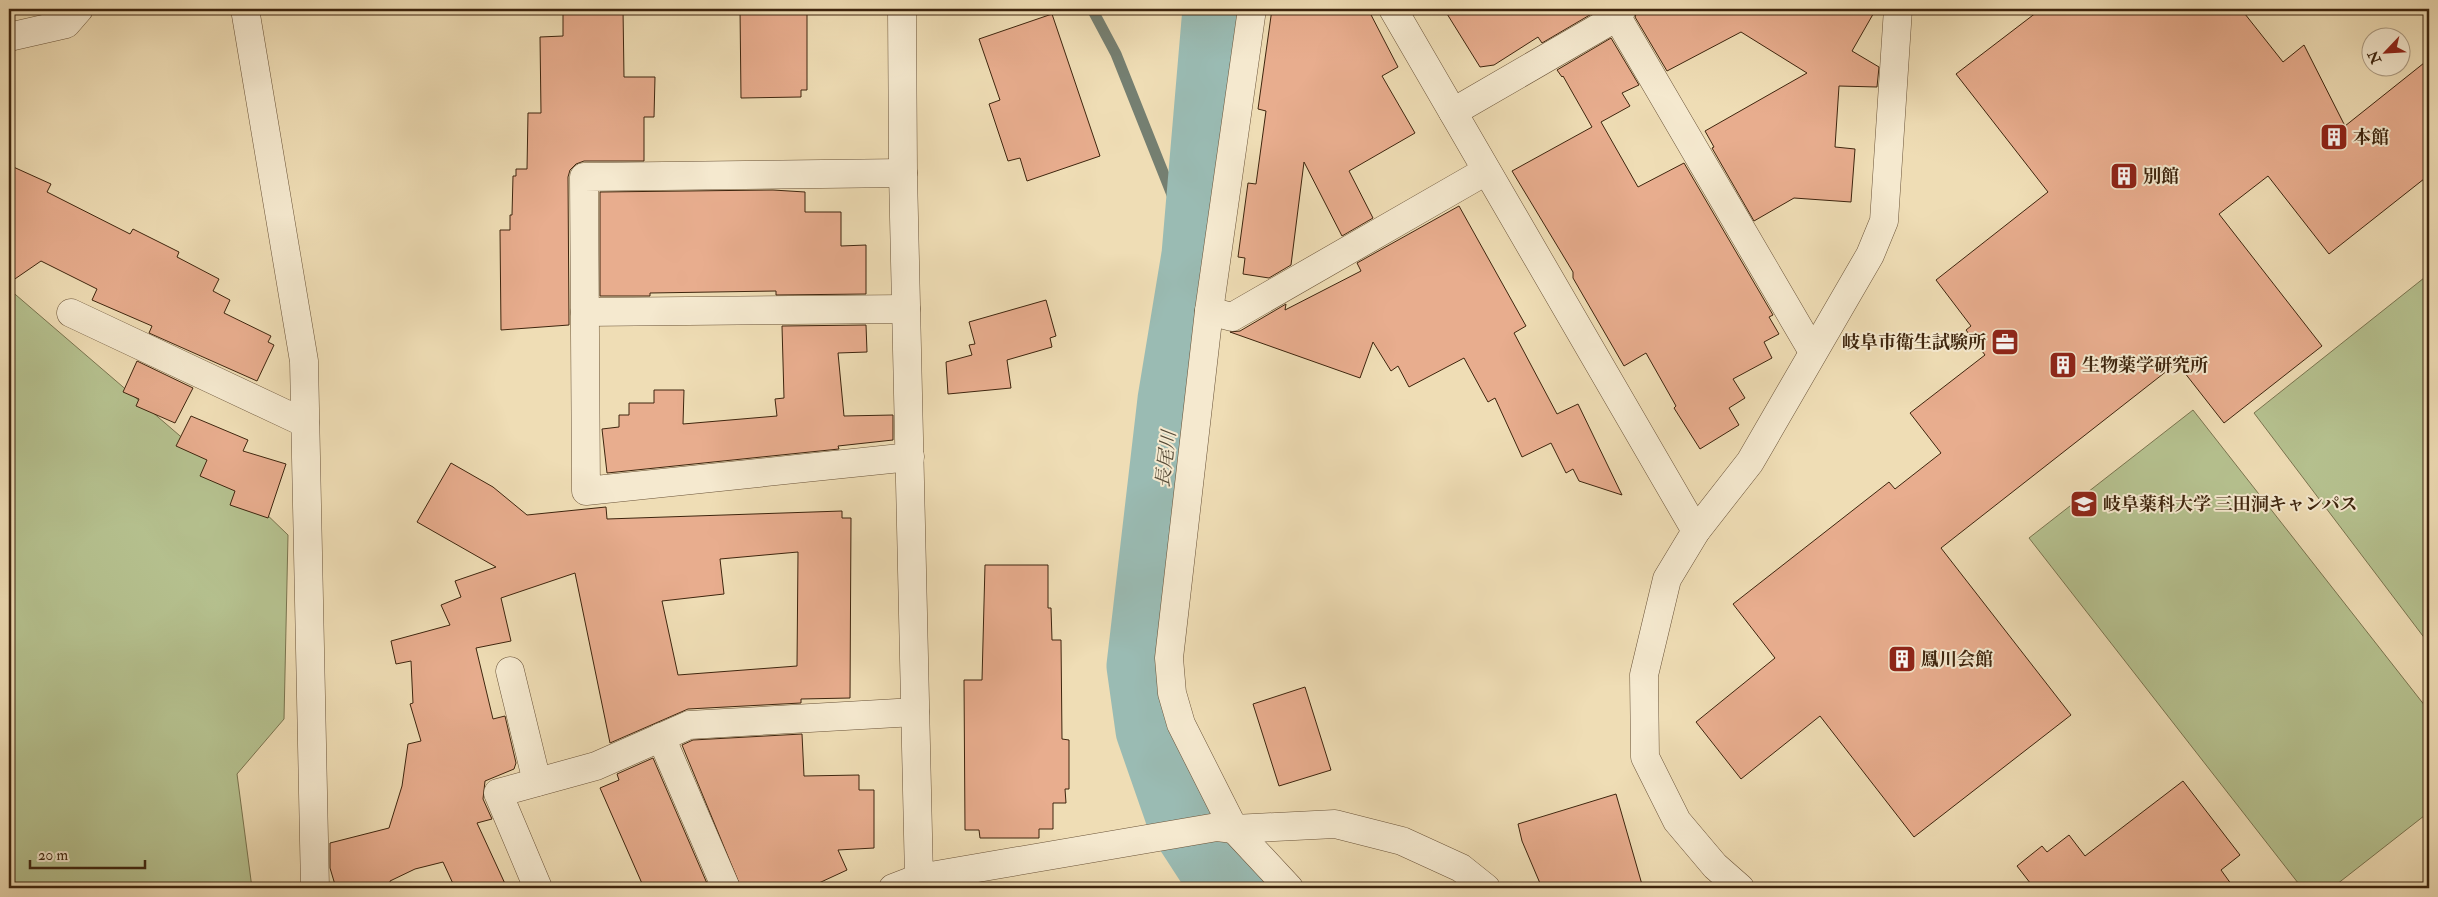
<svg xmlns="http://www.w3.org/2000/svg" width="2438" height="897" font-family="'IM FELL Double Pica','Noto Serif JP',serif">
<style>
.green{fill:#b6c290;stroke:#7a744f}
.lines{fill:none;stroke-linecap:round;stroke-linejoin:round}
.stream{stroke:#757f71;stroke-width:11}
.river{stroke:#9abbb3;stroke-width:69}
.building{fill:#e8ad8e;stroke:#3e250e;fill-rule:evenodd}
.minor-casing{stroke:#6a5338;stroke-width:29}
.minor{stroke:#f5e9cf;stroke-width:28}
.labels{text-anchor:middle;stroke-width:4;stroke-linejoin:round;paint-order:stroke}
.poi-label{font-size:18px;font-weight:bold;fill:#3e250e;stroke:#f5e9cf;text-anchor:start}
.water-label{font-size:19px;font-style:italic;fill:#554a37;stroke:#f5e9cf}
</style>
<rect width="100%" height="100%" fill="#efddb5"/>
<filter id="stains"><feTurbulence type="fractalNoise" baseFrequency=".004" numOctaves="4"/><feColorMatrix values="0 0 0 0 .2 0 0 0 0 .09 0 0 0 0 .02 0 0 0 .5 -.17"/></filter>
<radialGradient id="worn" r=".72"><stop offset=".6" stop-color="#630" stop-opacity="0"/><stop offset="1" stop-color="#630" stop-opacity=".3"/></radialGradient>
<!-- green -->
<g class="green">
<path d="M 2429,274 L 2429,644 L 2254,413 Z"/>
<path d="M 9,289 L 229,478 L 288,535 L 284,719 L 237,774 L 252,888 L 9,888 Z"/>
<path d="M 2193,410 L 2429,711 L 2429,812 L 2332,888 L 2302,888 L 2029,538 Z"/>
</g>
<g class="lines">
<!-- stream -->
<path class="stream" d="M 1092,9 L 1116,54 L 1196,255"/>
<!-- river -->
<path class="river" d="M 1217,9 L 1196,255 L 1172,400 L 1141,666 L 1150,730 L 1181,819 L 1218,876 L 1231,888"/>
</g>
<!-- building -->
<g class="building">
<path d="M 563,9 L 623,9 L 624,77 L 655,77 L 654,117 L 644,117 L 644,161 L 584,161 L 576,164 L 570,170 L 568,177 L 569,325 L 501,330 L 500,230 L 510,230 L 510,215 L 512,215 L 513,176 L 516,176 L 516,169 L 527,169 L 528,113 L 541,113 L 540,37 L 563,36 Z"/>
<path d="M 740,9 L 807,9 L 807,90 L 801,90 L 801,97 L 741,98 Z"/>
<path d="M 1272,9 L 1368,9 L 1398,67 L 1382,76 L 1415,133 L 1349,171 L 1373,218 L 1342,236 L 1304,162 L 1291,265 L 1269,278 L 1243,274 L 1245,258 L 1238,257 L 1248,183 L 1256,184 L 1266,111 L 1258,109 Z"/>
<path d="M 1444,9 L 1600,9 L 1542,43 L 1538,37 L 1494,65 L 1480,67 Z"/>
<path d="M 1638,9 L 1876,9 L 1852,51 L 1879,67 L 1877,87 L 1839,86 L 1835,147 L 1855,149 L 1851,202 L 1794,198 L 1754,221 L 1712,148 L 1714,147 L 1705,131 L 1807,73 L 1741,32 L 1667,71 L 1635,17 Z"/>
<path d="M 2041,9 L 2241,9 L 2283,62 L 2304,45 L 2345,126 L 2429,59 L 2429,175 L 2329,254 L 2268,176 L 2219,214 L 2322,346 L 2224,423 L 2177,363 L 1941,548 L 2071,715 L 1914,837 L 1820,716 L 1741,779 L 1696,722 L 1775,658 L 1733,604 L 1889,482 L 1895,489 L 1941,453 L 1910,413 L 1985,355 L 1966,330 L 1971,326 L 1936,280 L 2048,192 L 1956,74 Z"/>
<path d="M 1052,14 L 1100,156 L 1027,181 L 1020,158 L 1008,161 L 989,104 L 1000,100 L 979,39 Z"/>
<path d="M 1611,38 L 1639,85 L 1622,93 L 1630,106 L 1601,122 L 1638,187 L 1684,163 L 1773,315 L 1769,317 L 1779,334 L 1764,342 L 1772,358 L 1733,379 L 1745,398 L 1729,408 L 1739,425 L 1700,449 L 1674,408 L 1676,406 L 1646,353 L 1624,366 L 1573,278 L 1573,272 L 1512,171 L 1592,127 L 1563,76 L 1562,77 L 1557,70 Z"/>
<path d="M 9,165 L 51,184 L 47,192 L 130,234 L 133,229 L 179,252 L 177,257 L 219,279 L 213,291 L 230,300 L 224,313 L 271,336 L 268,342 L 274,345 L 257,381 L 149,333 L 152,326 L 92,300 L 97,289 L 41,261 L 9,283 Z"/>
<path d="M 773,190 L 805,192 L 805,212 L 841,212 L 841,246 L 866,245 L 866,294 L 776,295 L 776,291 L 650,293 L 650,296 L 600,296 L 600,192 Z"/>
<path d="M 1459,206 L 1526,326 L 1514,333 L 1557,414 L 1578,404 L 1622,495 L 1579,481 L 1573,469 L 1566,473 L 1551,443 L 1522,457 L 1495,398 L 1488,402 L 1464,358 L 1409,387 L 1398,366 L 1391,371 L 1373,342 L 1360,378 L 1230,332 L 1240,331 L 1286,304 L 1285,310 L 1361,271 L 1357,263 Z"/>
<path d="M 1046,300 L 1056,336 L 1050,338 L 1052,347 L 1007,360 L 1011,388 L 948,394 L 946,362 L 972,355 L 969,345 L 975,344 L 969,322 Z"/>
<path d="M 866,325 L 867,352 L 838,353 L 844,416 L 893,415 L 893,440 L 838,446 L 839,449 L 607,473 L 602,429 L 619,427 L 619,415 L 629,415 L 629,403 L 654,403 L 654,390 L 684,390 L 683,424 L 777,416 L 775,399 L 784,398 L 782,326 Z"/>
<path d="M 137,361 L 193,388 L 175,423 L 136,406 L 139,399 L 123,392 Z"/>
<path d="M 191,416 L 248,440 L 243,451 L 286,464 L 268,518 L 230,505 L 235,491 L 200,476 L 207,460 L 176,446 Z"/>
<path d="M 451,463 L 493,487 L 527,515 L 606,507 L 607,519 L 842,511 L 842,518 L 851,518 L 850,698 L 801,699 L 801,703 L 688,709 L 610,743 L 575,573 L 501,598 L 511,641 L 476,648 L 493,719 L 505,716 L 516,763 L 514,769 L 485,781 L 483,799 L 492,819 L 477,823 L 507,888 L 455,888 L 443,862 L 415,869 L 390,881 L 391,888 L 336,888 L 330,868 L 330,843 L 389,828 L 402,786 L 408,744 L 421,741 L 410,704 L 413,703 L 411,661 L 396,664 L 391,641 L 450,625 L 441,605 L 461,597 L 455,581 L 496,567 L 417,522 ZM 798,552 L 797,666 L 678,675 L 662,601 L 724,594 L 720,559 Z"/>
<path d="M 985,565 L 1048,565 L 1048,608 L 1051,608 L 1052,640 L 1061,640 L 1062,739 L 1069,740 L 1069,789 L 1065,789 L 1066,803 L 1053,803 L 1053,829 L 1039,829 L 1039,838 L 980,838 L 979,830 L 965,830 L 964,680 L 982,680 Z"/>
<path d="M 1305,687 L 1331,770 L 1279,786 L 1253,704 Z"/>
<path d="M 802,734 L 804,776 L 859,775 L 859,790 L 874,790 L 874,848 L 838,850 L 847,870 L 808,888 L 741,888 L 682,745 L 693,740 Z"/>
<path d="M 653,758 L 709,888 L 644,888 L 600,788 L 619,780 L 617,774 Z"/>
<path d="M 2183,781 L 2240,855 L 2221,870 L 2234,888 L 2034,888 L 2017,866 L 2042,846 L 2047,852 L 2069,835 L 2085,856 Z"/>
<path d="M 1616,794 L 1643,888 L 1542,888 L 1522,841 L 1518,824 Z"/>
</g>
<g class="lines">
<defs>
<g id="minor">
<path d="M 245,9 L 304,361 L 315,888"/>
<path d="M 902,9 L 903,173 L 919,878 L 921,888"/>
<path d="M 1252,9 L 1209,311 L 1169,658 L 1172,693 L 1181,724 L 1234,829 L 1289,888"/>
<path d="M 1393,9 L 1696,531"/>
<path d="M 1617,17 L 1813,352"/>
<path d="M 9,37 L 66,24 L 79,9"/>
<path d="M 1453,112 L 1617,17 L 1622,9"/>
<path d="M 903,173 L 584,177 L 586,491 L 910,457"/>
<path d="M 1209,311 L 1232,317 L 1486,171"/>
<path d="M 585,312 L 906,309"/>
<path d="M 71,313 L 305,423"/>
<path d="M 510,671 L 537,782"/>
<path d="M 661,737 L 726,888"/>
<path d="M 538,888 L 498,793 L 596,766 L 689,725 L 915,712"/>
<path d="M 893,888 L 919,878 L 1217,827 L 1234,829 L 1335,824 L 1402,841 L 1461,868 L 1486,888"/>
<path d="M 1740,888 L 1715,866 L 1677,821 L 1645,757 L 1644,675 L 1667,579 L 1696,531 L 1750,462 L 1870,255 L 1884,221 L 1898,9"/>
</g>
</defs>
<!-- minor casing -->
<use href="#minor" class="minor-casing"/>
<!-- minor -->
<use href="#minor" class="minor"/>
</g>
<!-- icons -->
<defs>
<symbol id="building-square" viewBox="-11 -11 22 22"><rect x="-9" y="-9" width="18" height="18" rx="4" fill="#8f2418" stroke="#f5e9cf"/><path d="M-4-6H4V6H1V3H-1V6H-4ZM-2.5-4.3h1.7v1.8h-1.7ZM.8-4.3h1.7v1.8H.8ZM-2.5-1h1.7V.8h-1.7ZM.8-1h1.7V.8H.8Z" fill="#fff"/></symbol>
<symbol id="office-square" viewBox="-11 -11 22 22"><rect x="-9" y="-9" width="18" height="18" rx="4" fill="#8f2418" stroke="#f5e9cf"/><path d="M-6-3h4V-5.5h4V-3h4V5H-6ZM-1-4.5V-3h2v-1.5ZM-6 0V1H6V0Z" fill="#fff"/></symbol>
<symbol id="university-square" viewBox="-11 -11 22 22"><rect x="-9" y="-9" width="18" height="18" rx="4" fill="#8f2418" stroke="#f5e9cf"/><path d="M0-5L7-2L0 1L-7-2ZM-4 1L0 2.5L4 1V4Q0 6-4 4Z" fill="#fff"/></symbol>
</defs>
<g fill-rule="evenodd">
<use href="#building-square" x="2318" y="121" width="32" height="32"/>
<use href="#building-square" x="2108" y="160" width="32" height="32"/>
<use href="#office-square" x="1989" y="326" width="32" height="32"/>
<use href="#building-square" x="2047" y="349" width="32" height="32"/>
<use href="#university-square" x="2068" y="488" width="32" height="32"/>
<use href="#building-square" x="1886" y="643" width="32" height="32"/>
</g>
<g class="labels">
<!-- poi labels -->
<g class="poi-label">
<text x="2353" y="143">本館</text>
<text x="2143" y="182">別館</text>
<text x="1986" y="348" text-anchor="end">岐阜市衛生試験所</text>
<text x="2082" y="371">生物薬学研究所</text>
<text x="2103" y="510">岐阜薬科大学 三田洞キャンパス</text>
<text x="1921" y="665">鳳川会館</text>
</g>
<!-- water labels -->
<g class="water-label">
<text transform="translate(1165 459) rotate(-83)" y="7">長尾川</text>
</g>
</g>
<!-- margin -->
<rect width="2438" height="897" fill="none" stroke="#efddb5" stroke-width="30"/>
<rect x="10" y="10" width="2418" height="877" fill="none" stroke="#3e250e" stroke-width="2.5"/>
<rect x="15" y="15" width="2408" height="867" fill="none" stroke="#3e250e"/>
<!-- north arrow -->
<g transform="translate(2386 52) rotate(245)"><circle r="24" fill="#f5e9cf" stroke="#ac9b82"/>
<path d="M0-4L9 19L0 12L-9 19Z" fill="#8f2418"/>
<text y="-8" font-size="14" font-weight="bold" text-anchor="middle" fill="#3e250e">N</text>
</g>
<!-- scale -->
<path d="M30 860v8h115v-8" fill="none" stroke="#3e250e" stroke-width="2.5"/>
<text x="38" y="860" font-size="15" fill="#3e250e" stroke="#f5e9cf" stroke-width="4" paint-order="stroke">20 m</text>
<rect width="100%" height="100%" filter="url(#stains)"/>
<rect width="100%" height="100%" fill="url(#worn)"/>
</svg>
